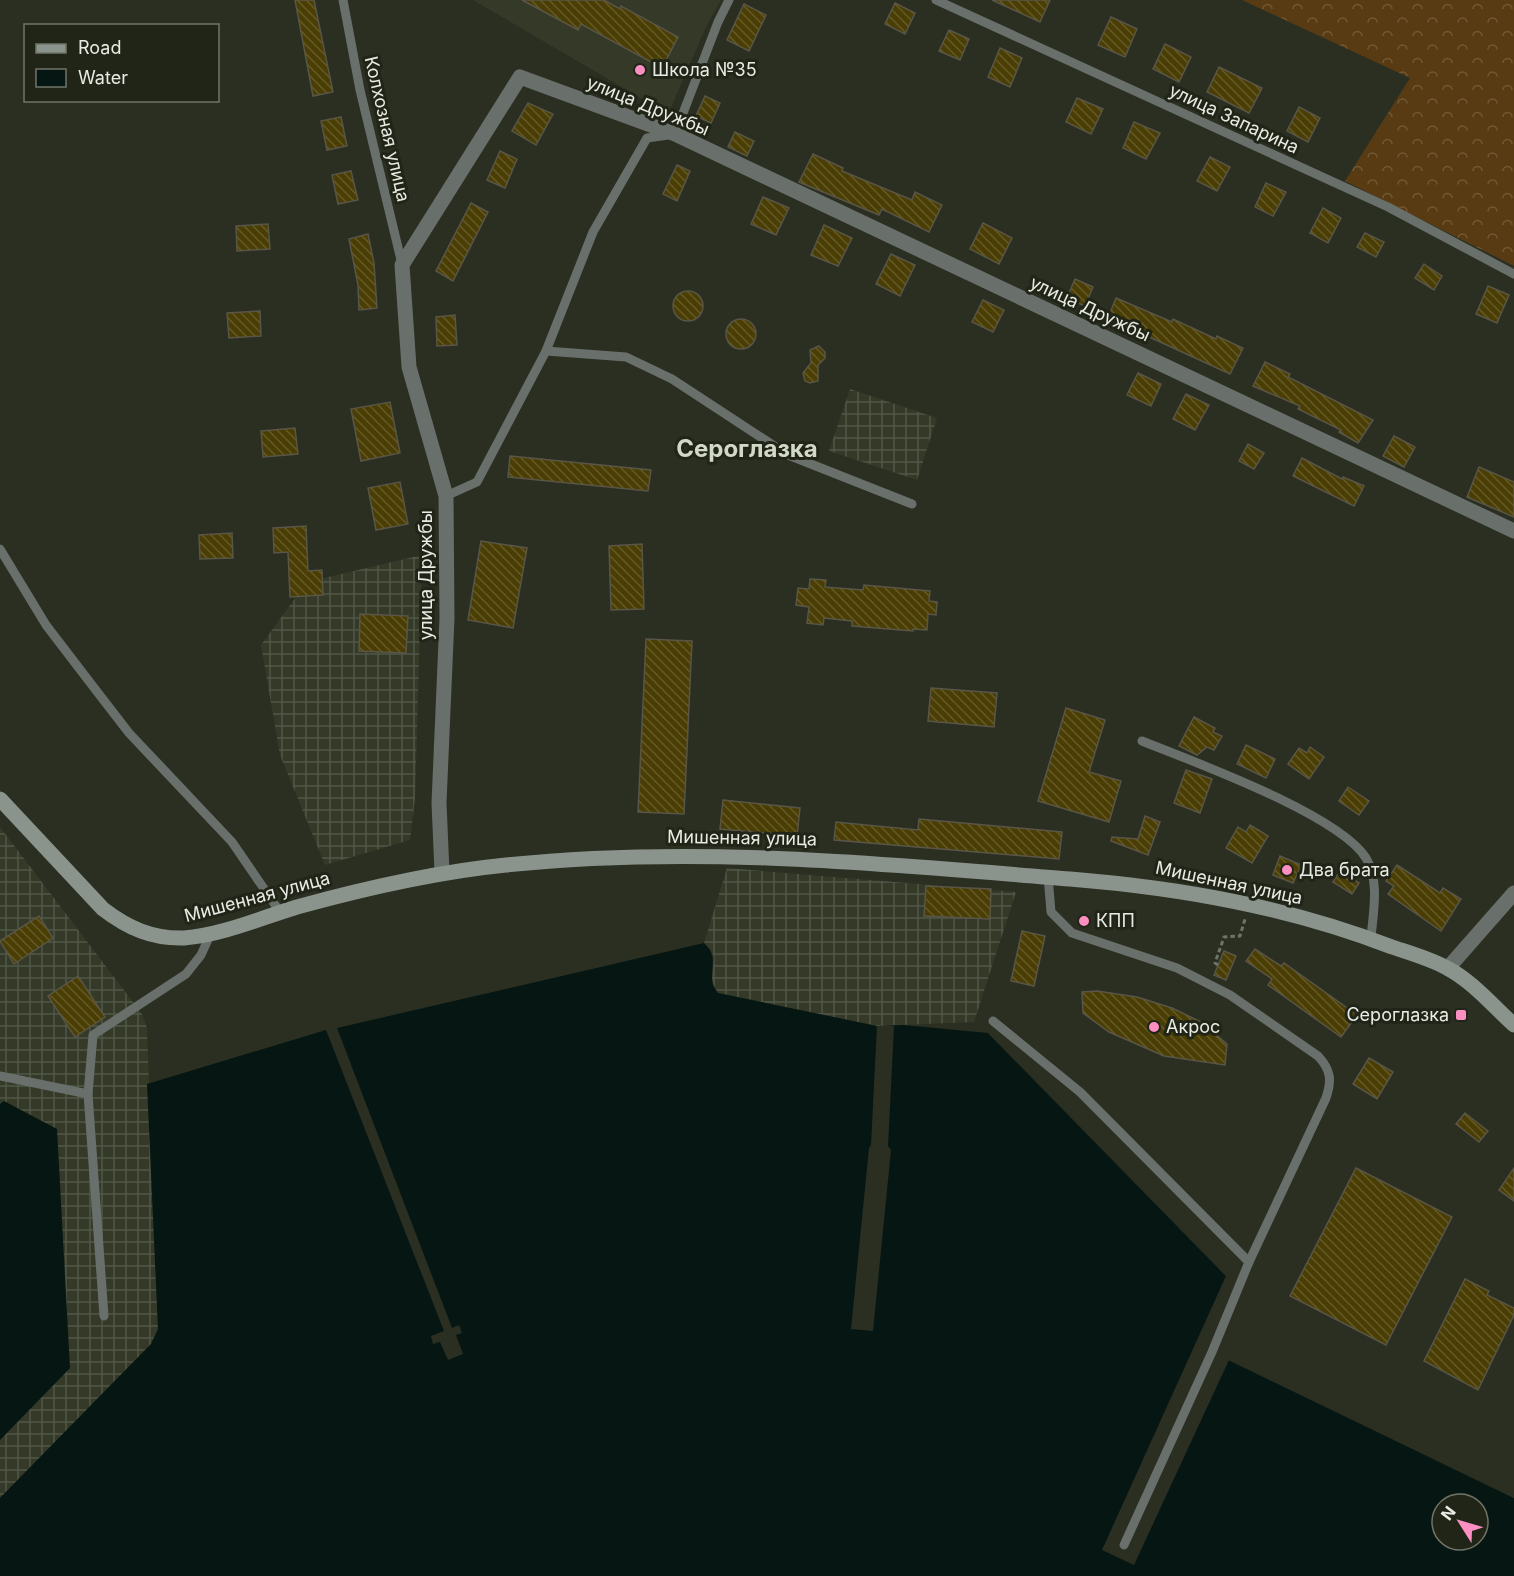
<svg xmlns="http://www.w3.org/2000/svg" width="1514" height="1576" font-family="Inter,sans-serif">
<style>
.built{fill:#343a27}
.industrial{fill:url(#industrial-grid)}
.forest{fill:url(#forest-crowns)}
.water{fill:#061713;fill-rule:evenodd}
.pier{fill:#2a2f22}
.building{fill:url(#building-back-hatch);stroke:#595547;stroke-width:1.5}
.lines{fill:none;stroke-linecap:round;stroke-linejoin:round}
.path{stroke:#6f7368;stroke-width:3;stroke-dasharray:4.5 3;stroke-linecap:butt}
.service{stroke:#696f6a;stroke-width:9}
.minor{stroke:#696f6a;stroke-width:15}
.secondary{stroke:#8b948c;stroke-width:15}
.poi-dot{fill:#fc8fc1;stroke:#212518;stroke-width:2}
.labels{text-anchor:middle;stroke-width:6;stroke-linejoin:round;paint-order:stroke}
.poi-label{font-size:18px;fill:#e8ebe3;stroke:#212518;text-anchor:start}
.street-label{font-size:18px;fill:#e8ebe3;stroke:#212518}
.district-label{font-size:24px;font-weight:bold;fill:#d2d8c7;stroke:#212518}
</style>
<defs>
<pattern id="industrial-grid" width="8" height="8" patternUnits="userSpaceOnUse" patternTransform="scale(1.5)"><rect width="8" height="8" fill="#343a27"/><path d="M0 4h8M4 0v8" fill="none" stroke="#515746"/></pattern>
<pattern id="forest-crowns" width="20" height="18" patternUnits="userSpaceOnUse" patternTransform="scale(1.5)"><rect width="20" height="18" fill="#593b13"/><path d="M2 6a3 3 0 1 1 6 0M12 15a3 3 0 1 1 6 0" fill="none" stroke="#715835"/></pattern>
<pattern id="building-back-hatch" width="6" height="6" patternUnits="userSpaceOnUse" patternTransform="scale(1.5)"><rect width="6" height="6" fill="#4a3e04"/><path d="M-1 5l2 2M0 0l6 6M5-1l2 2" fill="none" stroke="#645a28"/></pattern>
</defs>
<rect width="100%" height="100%" fill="#2a2f22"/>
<!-- built -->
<path class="built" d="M 473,0 L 721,0 L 707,25 L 668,114 Z"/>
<!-- industrial -->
<g class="industrial">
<path d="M 850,389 L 937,418 L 917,480 L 829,451 Z"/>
<path d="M 422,555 L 415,799 L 410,840 L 325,865 L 280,755 L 261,645 L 307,582 Z"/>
<path d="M 0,827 L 142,1014 L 147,1028 L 158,1329 L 151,1344 L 0,1498 L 0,1440 L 70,1368 L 4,1101 L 0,1104 Z"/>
<path d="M 727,868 L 1016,892 L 974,1022 L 877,1026 L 718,993 L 711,981 L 714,957 L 711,950 L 704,943 Z"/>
</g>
<!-- forest -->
<path class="forest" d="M 1242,0 L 1514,0 L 1514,266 L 1345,181 L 1410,78 Z"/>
<!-- water -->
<g class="water">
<path d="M 704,943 C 723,961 703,975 718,993 L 877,1026 L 903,1025 L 988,1033 L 1226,1276 L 1197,1345 L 1514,1498 L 1514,1576 L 0,1576 L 0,1498 L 151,1344 L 158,1329 L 147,1084 L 326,1030 L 444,1331 L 431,1336 L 433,1344 L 440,1342 L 448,1360 L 463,1354 L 456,1335 L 462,1333 L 459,1325 L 452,1328 L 337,1028 ZM 1442,1504 L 1478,1504 L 1478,1540 L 1442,1540 Z"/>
<path d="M 4,1101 L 57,1129 L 70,1368 L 0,1440 L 0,1104 Z"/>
</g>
<!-- pier -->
<g class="pier">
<path d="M 877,1026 L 894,1026 L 888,1146 L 891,1150 L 873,1331 L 851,1329 L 869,1148 L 871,1145 Z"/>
<path d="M 988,1031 L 1228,1275 L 1200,1343 L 1514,1494 L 1514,1498 L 1229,1360 L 1134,1565 L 1102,1550 L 1226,1276 L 988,1033 Z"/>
</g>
<!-- building -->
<g class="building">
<path d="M 295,0 L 314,0 L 333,92 L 313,96 Z"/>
<path d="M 522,0 L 604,0 L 620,9 L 621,6 L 678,37 L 662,68 L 581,24 L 578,30 Z"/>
<path d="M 992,0 L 1050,0 L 1040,22 Z"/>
<path d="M 895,3 L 915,13 L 905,34 L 885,24 Z"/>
<path d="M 744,4 L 766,15 L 749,51 L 727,40 Z"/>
<path d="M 1111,17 L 1137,29 L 1125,57 L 1098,45 Z"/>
<path d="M 949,30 L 969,39 L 960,60 L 939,51 Z"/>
<path d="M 1165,44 L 1191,57 L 1179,82 L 1153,69 Z"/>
<path d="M 1000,48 L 1022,58 L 1010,87 L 988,77 Z"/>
<path d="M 1219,67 L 1262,88 L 1249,113 L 1207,92 Z"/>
<path d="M 705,96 L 720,103 L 711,123 L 696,116 Z"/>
<path d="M 1077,98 L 1103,109 L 1091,134 L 1066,122 Z"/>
<path d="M 528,103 L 553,114 L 536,145 L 512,131 Z"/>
<path d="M 1299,107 L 1320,118 L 1308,142 L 1287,131 Z"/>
<path d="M 341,117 L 347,146 L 327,150 L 321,121 Z"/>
<path d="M 1134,122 L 1160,133 L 1146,159 L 1123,148 Z"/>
<path d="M 735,132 L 754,141 L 747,156 L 728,147 Z"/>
<path d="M 500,151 L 517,159 L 505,188 L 487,180 Z"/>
<path d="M 813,154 L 843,168 L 842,171 L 912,200 L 915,192 L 942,205 L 929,232 L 882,209 L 879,215 L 799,182 Z"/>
<path d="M 1210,157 L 1230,167 L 1217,191 L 1197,181 Z"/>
<path d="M 677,165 L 690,171 L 677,201 L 663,194 Z"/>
<path d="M 351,171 L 358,200 L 338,204 L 332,175 Z"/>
<path d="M 1266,183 L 1286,192 L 1273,216 L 1255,207 Z"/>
<path d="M 763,197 L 789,208 L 776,235 L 751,224 Z"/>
<path d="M 471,203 L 488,212 L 453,281 L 436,271 Z"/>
<path d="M 1323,208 L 1341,218 L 1328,243 L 1310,233 Z"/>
<path d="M 983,223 L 1012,238 L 999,264 L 970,249 Z"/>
<path d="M 268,224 L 270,249 L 237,251 L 236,226 Z"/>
<path d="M 824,225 L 852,238 L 838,266 L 811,255 Z"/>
<path d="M 1365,233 L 1384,242 L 1376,257 L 1357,247 Z"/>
<path d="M 368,234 L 374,263 L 377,308 L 359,310 L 358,285 L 349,239 Z"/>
<path d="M 891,254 L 915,265 L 900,296 L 876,284 Z"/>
<path d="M 1424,264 L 1442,276 L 1434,290 L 1415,278 Z"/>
<path d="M 1075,279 L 1093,287 L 1085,306 L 1067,298 Z"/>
<path d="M 1488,286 L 1509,295 L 1497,323 L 1476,314 Z"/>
<circle cx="688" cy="306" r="15"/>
<path d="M 1116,298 L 1172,322 L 1173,319 L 1216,339 L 1217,336 L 1243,348 L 1230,374 L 1108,318 Z"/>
<path d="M 983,300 L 1004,310 L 993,332 L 972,322 Z"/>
<path d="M 260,311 L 261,336 L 229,338 L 227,313 Z"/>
<path d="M 455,315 L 457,345 L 437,346 L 436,317 Z"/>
<circle cx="741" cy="334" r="15"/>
<path d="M 819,346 L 825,352 L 825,358 L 818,365 L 818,381 L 810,383 L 805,381 L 803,373 L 811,363 L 810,350 Z"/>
<path d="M 1265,362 L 1290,374 L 1288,377 L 1373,420 L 1358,443 L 1339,432 L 1341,430 L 1298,409 L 1300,406 L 1253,386 Z"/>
<path d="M 1138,373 L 1161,384 L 1151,406 L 1127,395 Z"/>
<path d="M 1186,394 L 1209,405 L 1195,430 L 1173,419 Z"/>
<path d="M 390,402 L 400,453 L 361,461 L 351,409 Z"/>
<path d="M 295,428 L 298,454 L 263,457 L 261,431 Z"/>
<path d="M 1394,436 L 1415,447 L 1404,467 L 1383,456 Z"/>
<path d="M 1248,444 L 1264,453 L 1254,469 L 1239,461 Z"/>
<path d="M 510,456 L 651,470 L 648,491 L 508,477 Z"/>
<path d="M 1302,458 L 1342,479 L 1343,477 L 1364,486 L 1354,506 L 1293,476 Z"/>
<path d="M 1479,467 L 1514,482 L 1514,517 L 1467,497 Z"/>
<path d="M 400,482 L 408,524 L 376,530 L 368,488 Z"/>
<path d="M 306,526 L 308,571 L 322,570 L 323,595 L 290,597 L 288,552 L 274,553 L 273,528 Z"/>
<path d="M 232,533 L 233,558 L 200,559 L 199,535 Z"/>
<path d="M 481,541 L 527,548 L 513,628 L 468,620 Z"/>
<path d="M 642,544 L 644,609 L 611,610 L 609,546 Z"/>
<path d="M 810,579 L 826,580 L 825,587 L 863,590 L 864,585 L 930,591 L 929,601 L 937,602 L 936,615 L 928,614 L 927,630 L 913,629 L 913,631 L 852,626 L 852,621 L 824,618 L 823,625 L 807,623 L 809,607 L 796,605 L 798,588 L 809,589 Z"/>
<path d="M 360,614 L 408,616 L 406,653 L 359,651 Z"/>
<path d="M 646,639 L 692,641 L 684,814 L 638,812 Z"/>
<path d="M 931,688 L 997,693 L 994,727 L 928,721 Z"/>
<path d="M 1066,708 L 1105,720 L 1089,772 L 1121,781 L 1109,822 L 1038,801 Z"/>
<path d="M 1194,717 L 1215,728 L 1213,732 L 1222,736 L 1214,750 L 1207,747 L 1197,755 L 1179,746 Z"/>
<path d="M 1246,745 L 1275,759 L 1266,778 L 1237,764 Z"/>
<path d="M 1310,747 L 1324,757 L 1309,779 L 1288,764 L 1299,748 L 1307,753 Z"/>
<path d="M 1186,770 L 1212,779 L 1200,813 L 1174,803 Z"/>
<path d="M 1348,787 L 1369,801 L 1359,815 L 1339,801 Z"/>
<path d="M 723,800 L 800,808 L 797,836 L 720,829 Z"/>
<path d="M 1145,816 L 1160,822 L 1148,855 L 1111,841 L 1112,837 L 1138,839 Z"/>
<path d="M 919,819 L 1062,832 L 1059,859 L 834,840 L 836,822 L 918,830 Z"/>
<path d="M 1250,825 L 1268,836 L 1252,863 L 1226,848 L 1238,827 L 1246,832 Z"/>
<path d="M 1280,856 L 1301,865 L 1293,883 L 1273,875 Z"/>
<path d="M 1397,865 L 1440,893 L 1443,888 L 1461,899 L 1441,931 L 1388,894 L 1394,886 L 1386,881 Z"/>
<path d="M 1340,871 L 1359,883 L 1352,894 L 1333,882 Z"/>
<path d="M 926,886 L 991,889 L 990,919 L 924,916 Z"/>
<path d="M 39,916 L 53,938 L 14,964 L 0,941 Z"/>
<path d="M 1022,931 L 1045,936 L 1034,986 L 1011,981 Z"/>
<path d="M 1255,949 L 1281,966 L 1284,963 L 1357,1015 L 1341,1037 L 1268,985 L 1272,979 L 1246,961 Z"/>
<path d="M 1224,951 L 1236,956 L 1226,980 L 1214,975 Z"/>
<path d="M 78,976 L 105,1017 L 75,1037 L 48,996 Z"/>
<path d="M 1097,991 L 1137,997 L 1172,1008 L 1201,1022 L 1227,1044 L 1225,1065 L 1164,1056 L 1109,1032 L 1083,1013 L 1082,992 Z"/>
<path d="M 1369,1058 L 1393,1072 L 1377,1099 L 1353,1084 Z"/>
<path d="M 1465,1113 L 1488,1131 L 1479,1142 L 1456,1124 Z"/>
<path d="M 1356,1168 L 1452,1217 L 1386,1345 L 1290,1296 Z"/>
<path d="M 1514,1168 L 1514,1201 L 1499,1190 Z"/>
<path d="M 1465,1279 L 1489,1291 L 1487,1295 L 1514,1308 L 1514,1315 L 1478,1390 L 1424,1361 Z"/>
</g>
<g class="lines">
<!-- path -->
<path class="path" d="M 1218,965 L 1215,963 L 1224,937 L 1240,936 L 1245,919"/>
<!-- service -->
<g class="service">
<path d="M 343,0 L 360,90 L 402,264"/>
<path d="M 936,0 L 1388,207 L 1514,274"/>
<path d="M 546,351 L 626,357 L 672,379 L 788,455 L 912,504"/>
<path d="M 446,496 L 477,482 L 546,351 L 593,232 L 647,138 L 675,134 L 718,22 L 729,0"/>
<path d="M 0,549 L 46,625 L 95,689 L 129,733 L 232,842 L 280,912"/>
<path d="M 1142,741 C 1194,762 1338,814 1366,858 C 1380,881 1373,913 1371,938"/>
<path d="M 1048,876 L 1051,912 L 1072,933 L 1177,968 L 1230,995 L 1318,1056 C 1331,1070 1332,1080 1326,1098 L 1249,1262"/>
<path d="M 993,1021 L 1080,1092 L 1249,1262 L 1212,1352 L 1124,1545"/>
<path d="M 0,1076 L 88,1094 L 104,1316"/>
<path d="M 88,1094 L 93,1035 L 186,974 L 201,955 L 211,933"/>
</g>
<!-- minor -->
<g class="minor">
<path d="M 442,872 L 439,803 L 447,618 L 446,496 L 409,367 L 402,265 L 520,77 L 675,134 L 1514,531"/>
<path d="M 1448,968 L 1514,893"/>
</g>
<!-- secondary -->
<path class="secondary" d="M 0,799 L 103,909 C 128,928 152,939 184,938 C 222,935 261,918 297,907 C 366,888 435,872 506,865 C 697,845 880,864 1070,879 C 1181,888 1288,907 1392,947 C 1410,953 1431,959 1447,968 C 1472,981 1493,1006 1514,1025"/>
</g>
<!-- markers -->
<g class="poi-dot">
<circle cx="640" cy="70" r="6"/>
<circle cx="1287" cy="870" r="6"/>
<circle cx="1084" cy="921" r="6"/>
<rect x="1455" y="1009" width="12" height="12" rx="3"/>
<circle cx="1154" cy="1027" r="6"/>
</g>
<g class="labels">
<!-- poi labels -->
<g class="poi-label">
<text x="652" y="76">Школа №35</text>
<text x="1299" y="876">Два брата</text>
<text x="1096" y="927">КПП</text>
<text x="1449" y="1021" text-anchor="end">Сероглазка</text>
<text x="1166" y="1033">Акрос</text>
</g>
<!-- street labels -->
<g class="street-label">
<text transform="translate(648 106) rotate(22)" y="6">улица Дружбы</text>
<text transform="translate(1234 119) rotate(25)" y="6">улица Запарина</text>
<text transform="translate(387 129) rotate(77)" y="6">Колхозная улица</text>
<text transform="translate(1090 309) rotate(25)" y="6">улица Дружбы</text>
<text transform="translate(426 575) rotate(-90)" y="6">улица Дружбы</text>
<text transform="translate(742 838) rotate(1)" y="6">Мишенная улица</text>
<text transform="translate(1229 883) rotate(12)" y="6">Мишенная улица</text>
<text transform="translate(257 897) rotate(-15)" y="6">Мишенная улица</text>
</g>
<!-- district labels -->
<g class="district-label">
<text x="747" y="457">Сероглазка</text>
</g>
</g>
<!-- legend -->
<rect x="24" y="24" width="195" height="78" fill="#212518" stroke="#717469" stroke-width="1.5"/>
<rect x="36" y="44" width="30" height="9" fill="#8b948c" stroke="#717469" stroke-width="1.5"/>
<text x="78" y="54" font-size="18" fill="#e8ebe3">Road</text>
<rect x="36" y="69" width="30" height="18" fill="#061713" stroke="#717469" stroke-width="1.5"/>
<text x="78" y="84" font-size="18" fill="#e8ebe3">Water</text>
<!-- north arrow -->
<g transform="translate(1460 1522) rotate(307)"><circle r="28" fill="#212518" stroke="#717469" stroke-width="1.5"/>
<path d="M0-4.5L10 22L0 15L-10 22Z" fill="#fc8fc1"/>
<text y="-9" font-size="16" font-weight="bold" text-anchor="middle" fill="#e8ebe3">N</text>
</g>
</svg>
